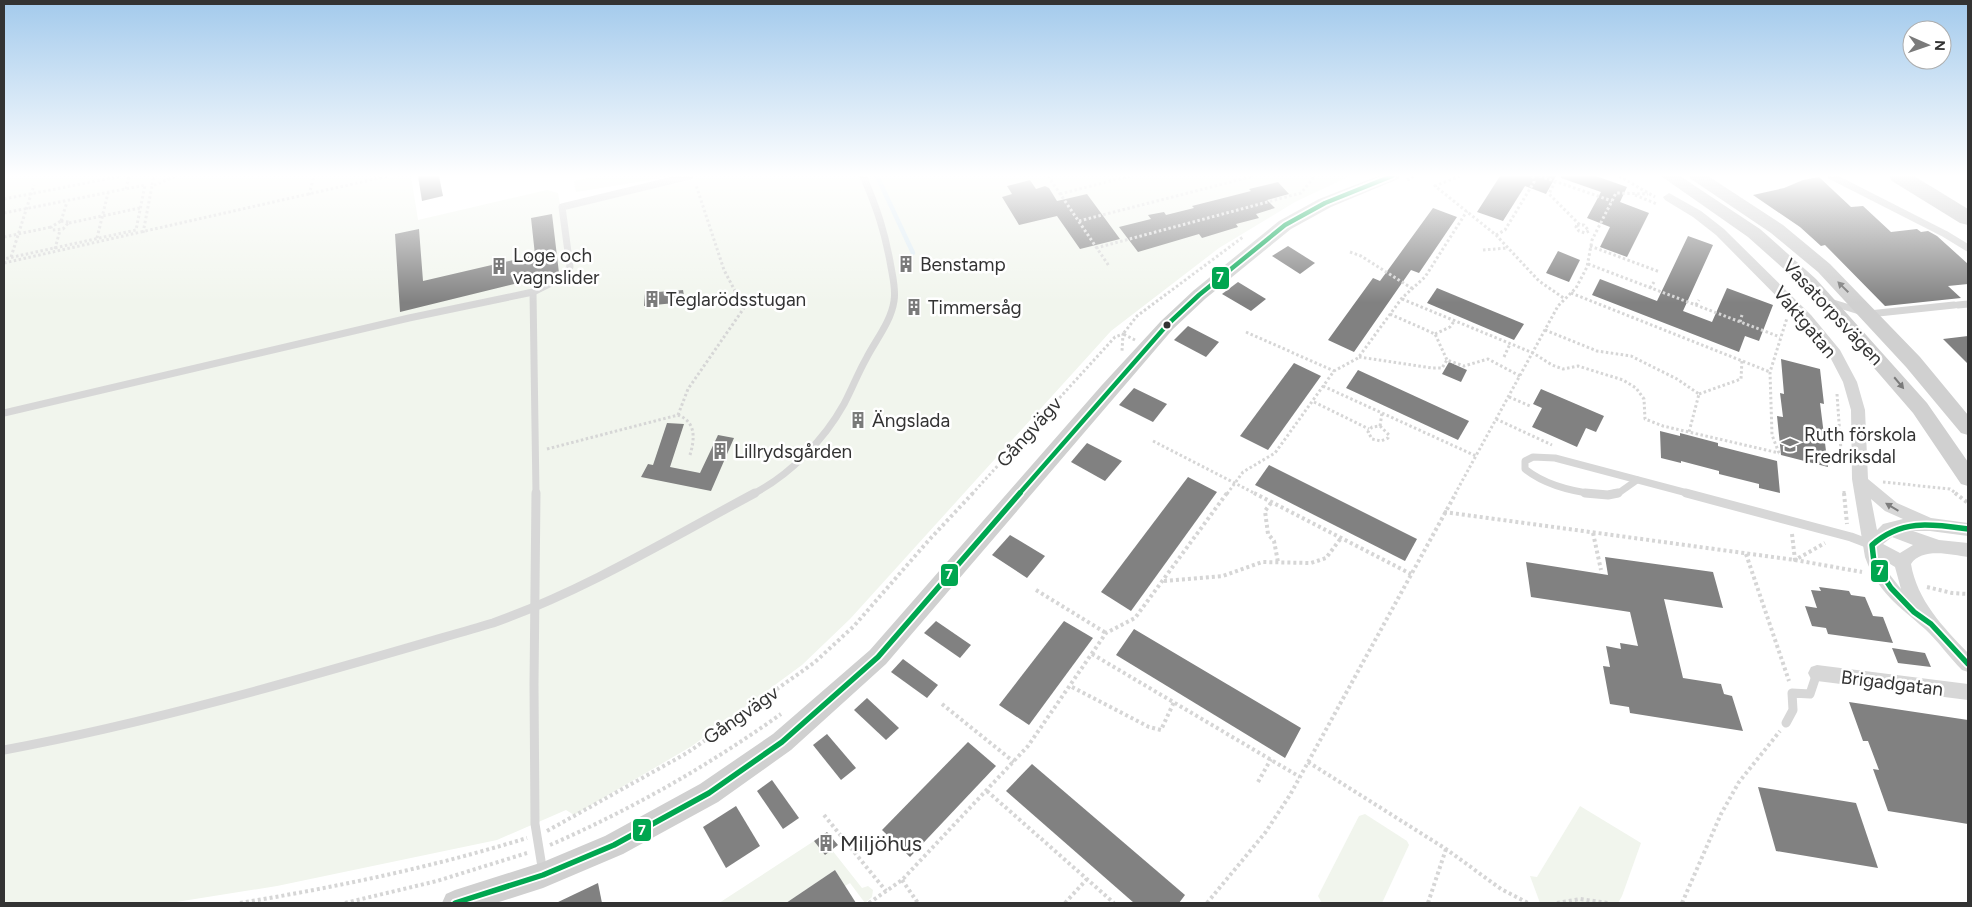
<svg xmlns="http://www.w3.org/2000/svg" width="1972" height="907" viewBox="0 0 1972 907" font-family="Figtree,sans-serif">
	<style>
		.green { fill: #f1f5ed }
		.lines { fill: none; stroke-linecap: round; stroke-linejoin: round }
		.stream { stroke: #ddebf3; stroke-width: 4.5 }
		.building { fill: #818181 }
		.path-far1 { stroke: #d6d6d6; stroke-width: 3; stroke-dasharray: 2.5 2.5; stroke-linecap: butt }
		.path { stroke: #d6d6d6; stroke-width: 4; stroke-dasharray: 3 3; stroke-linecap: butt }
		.lane-far1 { stroke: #d7d7d7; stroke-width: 7 }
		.lane { stroke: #d7d7d7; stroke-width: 9 }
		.street { fill: #d7d7d7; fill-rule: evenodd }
		.secondary { fill: #d0d0d0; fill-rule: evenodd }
		.highway { fill: #c4c4c4; fill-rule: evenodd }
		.bus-1-far1-casing { stroke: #fff; stroke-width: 8 }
		.bus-1-casing { stroke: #fff; stroke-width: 9 }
		.bus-1-far1 { stroke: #00a650; stroke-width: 4.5 }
		.bus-1 { stroke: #00a650; stroke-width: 5.5 }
		.oneway { fill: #7a7a7a }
		.oneway2 { fill: #7d7d7d }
		.bus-dot { fill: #333; stroke: #fff; stroke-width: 2 }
		.labels { text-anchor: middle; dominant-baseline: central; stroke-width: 5; stroke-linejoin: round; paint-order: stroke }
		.poi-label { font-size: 19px; fill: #333; stroke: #fff; text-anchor: start }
		.street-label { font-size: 19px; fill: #333; stroke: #fff }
		.near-poi-label { font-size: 22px; fill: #333; stroke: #fff; text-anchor: start }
		.line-badge { stroke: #fff; stroke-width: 2 }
		.badge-label { font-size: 14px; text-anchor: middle; font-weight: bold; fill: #fff }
	</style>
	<rect width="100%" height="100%" fill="#fff"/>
	<g class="green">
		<path d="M4 176H382L383 179 395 176H411L418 220 547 190 558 193 561 210 695 179 693 176H1350L1295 202 1219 248 1111 331 850 619 802 665 692 746 574 815 566 810 497 840 277 886 170 903H4Z"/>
		<path d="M596 176H675L576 192 574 181Z"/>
		<path d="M1580 806 1641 843 1622 896 1618 903H1540L1530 876 1537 877Z"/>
		<path d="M1365 814 1407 841 1409 845 1382 903H1322L1318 896 1359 816Z"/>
		<path d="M814 841 832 850 862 888 868 886 873 890 872 897 865 903 850 883 845 886 835 870 786 903H719Z"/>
	</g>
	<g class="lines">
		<path class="stream" d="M877 176 913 253"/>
	</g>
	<g class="building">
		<path d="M418 176H439L443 196 422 201Z"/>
		<path d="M1500 176H1556L1546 194 1525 186 1503 221 1477 212Z"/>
		<path d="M1561 176H1596L1627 187 1620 202 1649 213 1627 257 1600 247 1610 227 1587 218 1601 192 1561 178Z"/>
		<path d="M1819 177 1851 207 1863 206 1891 232 1917 229 1921 232 1928 231 1937 236 1968 264V284L1948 286 1961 298 1885 306 1825 245 1821 246 1800 227 1753 195 1784 188 1803 180Z"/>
		<path d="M1030 180 1036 189 1045 186 1049 188 1057 201 1087 194 1120 239 1080 249 1057 216 1019 225 1002 197 1012 194 1007 186Z"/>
		<path d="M1278 182 1289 194 1267 200 1275 208 1256 214 1259 218 1236 224 1238 227 1202 238 1199 234 1138 252 1119 227 1151 219 1148 215 1164 212 1166 215 1194 208 1192 206 1251 191 1249 189Z"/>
		<path d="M1433 208 1457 217 1419 273 1411 270 1354 352 1328 340 1373 278 1380 281Z"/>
		<path d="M552 214 559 273 400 312 395 234 419 229 423 281 535 255 531 218Z"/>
		<path d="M1688 236 1713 245 1683 311 1712 322 1727 288 1773 305 1759 341 1745 336 1739 352 1592 295 1600 279 1657 301Z"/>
		<path d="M1288 246 1315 263 1300 274 1272 256Z"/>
		<path d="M1558 251 1580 260 1569 282 1546 273Z"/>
		<path d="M1238 282 1266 299 1251 311 1222 294Z"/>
		<path d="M1437 288 1524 324 1514 340 1427 303Z"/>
		<path d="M683 290 685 302 644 306 645 293Z"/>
		<path d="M1188 326 1219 342 1206 357 1174 340Z"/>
		<path d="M1968 336V364L1943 339Z"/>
		<path d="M1781 359 1820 369 1824 404 1820 403 1828 467 1781 455 1777 416 1783 417 1780 393 1784 394Z"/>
		<path d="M1449 362 1467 370 1461 382 1442 374Z"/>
		<path d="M1294 363 1321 376 1268 450 1240 436Z"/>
		<path d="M1358 370 1469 421 1458 440 1346 388Z"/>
		<path d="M1134 388 1167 404 1153 422 1119 405Z"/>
		<path d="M1541 389 1604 416 1596 432 1586 428 1577 447 1532 427 1542 408 1533 404Z"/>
		<path d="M667 423 684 424 670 467 700 473 718 435 734 438 711 491 641 477 648 464 653 465Z"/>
		<path d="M1660 431 1680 436V433L1718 443V446L1777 461 1780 493 1759 488V484L1719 474V471L1681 461V463L1661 458Z"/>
		<path d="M1087 443 1122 461 1105 481 1071 462Z"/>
		<path d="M1269 465 1417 539 1405 561 1255 485Z"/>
		<path d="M1188 477 1217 492 1131 611 1101 592Z"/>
		<path d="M1010 535 1045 556 1027 578 992 555Z"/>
		<path d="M1605 557 1713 572 1723 608 1664 599 1683 678 1721 684 1724 694 1732 696 1743 731 1630 713 1629 707 1610 704 1603 666 1610 667 1606 646 1621 649 1620 643 1638 646 1630 612 1531 597 1526 562 1608 575Z"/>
		<path d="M1819 587 1849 591 1851 595 1865 597 1873 616 1883 617 1893 643 1828 634 1826 628 1812 626 1805 606 1817 608 1811 590 1821 591Z"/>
		<path d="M936 621 971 645 960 658 924 633Z"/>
		<path d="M1064 621 1093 638 1029 725 999 705Z"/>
		<path d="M1134 629 1301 728 1285 758 1116 655Z"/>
		<path d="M1892 648 1925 653 1931 667 1898 663Z"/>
		<path d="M903 659 938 685 927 698 891 672Z"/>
		<path d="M867 698 899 728 886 740 854 710Z"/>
		<path d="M1849 702 1968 720V824L1888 811 1873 769 1879 770 1868 741H1863Z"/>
		<path d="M827 734 856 768 841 780 813 745Z"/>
		<path d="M968 742 996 766 910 857 882 830Z"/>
		<path d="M1032 764 1185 895 1179 903H1134L1006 791Z"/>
		<path d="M772 780 799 818 783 829 757 791Z"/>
		<path d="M1758 787 1856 803 1878 868 1776 851Z"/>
		<path d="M736 806 760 846 726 868 703 827Z"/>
		<path d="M827 832 838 845 825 855 814 841Z"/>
		<path d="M835 870 856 903H786Z"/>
		<path d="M598 883 602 903H556Z"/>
	</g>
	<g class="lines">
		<g class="path-far1">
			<path d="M1048 176 1109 266"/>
			<path d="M1460 176 1435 186 1496 235 1539 281 1565 299"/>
			<path d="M1540 176 1612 201"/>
			<path d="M1619 176 1655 197"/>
			<path d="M1407 180 1415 176"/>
			<path d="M1555 181 1549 194 1580 225"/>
			<path d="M152 185 154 176"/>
			<path d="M126 189 129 176"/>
			<path d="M1060 194 1130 176"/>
			<path d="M309 195 314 176"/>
			<path d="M1635 195 1657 204"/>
			<path d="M4 199 122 176"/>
			<path d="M4 213 145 185 136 230 4 259"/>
			<path d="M61 221 67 202"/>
			<path d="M61 221 69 222 63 229 52 230 51 227Z"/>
			<path d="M1079 221 1254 176"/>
			<path d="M69 223 140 208"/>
			<path d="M1577 225H1584L1589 231 1585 233 1579 231 1576 227Z"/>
			<path d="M143 233 152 186 177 176"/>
			<path d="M1496 235 1505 230 1534 182 1533 176"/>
			<path d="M4 237 51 227"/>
			<path d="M97 238 108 193"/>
			<path d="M1590 246 1660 272"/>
			<path d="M1096 248 1301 193 1315 176"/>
			<path d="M55 249 60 230"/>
			<path d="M1483 250 1507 248"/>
			<path d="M1350 252 1361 256 1413 289"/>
			<path d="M11 257 34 185"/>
			<path d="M4 263 388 176"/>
			<path d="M1588 264 1780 337"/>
			<path d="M1650 288 1654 282"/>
			<path d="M1571 293 1770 372"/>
			<path d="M1402 299 1533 353 1552 365 1563 369 1578 366 1623 380 1636 388 1644 399 1645 419 1663 426 1779 453"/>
			<path d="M1696 305 1699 300"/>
			<path d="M1390 314 1435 334 1447 360"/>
			<path d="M1740 322 1742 315"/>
			<path d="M1545 330 1597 351 1631 356 1677 379 1699 394 1689 432"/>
			<path d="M1246 332 1334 371"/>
			<path d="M1435 334 1450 327 1455 320"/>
			<path d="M1135 340 1123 334 1137 316 1243 237"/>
			<path d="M1359 357 1432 368H1442L1447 360 1464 366 1488 359 1520 376"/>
			<path d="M1504 357 1510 344"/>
			<path d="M1323 386 1476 456"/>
			<path d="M1699 394 1741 379 1742 360"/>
			<path d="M1837 394 1842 465"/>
			<path d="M1509 397 1530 406"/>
			<path d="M1314 402 1369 429"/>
			<path d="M678 415 688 389 744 308 724 270 696 185"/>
			<path d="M1496 419 1552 445"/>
			<path d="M1380 426 1389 435 1388 438 1381 441 1372 439 1368 432 1372 427Z"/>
			<path d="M1380 426 1382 413"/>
			<path d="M1153 441 1256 494"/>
			<path d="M547 449 678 415C696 422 695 438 690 455"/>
			<path d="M1779 453 1772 435 1770 372 1787 318"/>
			<path d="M1883 482 1950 489 1957 494"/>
			<path d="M1844 491V494"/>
			<path d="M972 494 1115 337 1123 334 1122 351"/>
			<path d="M1227 494 1243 472 1275 453 1334 371 1358 358 1402 298 1425 277 1467 211"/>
			<path d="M1455 494 1558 306 1576 288 1587 267 1592 240 1616 193 1648 194"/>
		</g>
		<g class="path">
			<path d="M1254 493 1411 574"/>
			<path d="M1844 493 1847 524"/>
			<path d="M1955 493 1968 503"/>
			<path d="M1271 503 1265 511 1268 534 1274 541 1278 562"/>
			<path d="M1444 512 1795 560 1862 572"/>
			<path d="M1593 533 1601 570"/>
			<path d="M1792 534 1795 560 1825 543"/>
			<path d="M1746 554 1789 681"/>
			<path d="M1164 581 1223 576 1262 562 1311 563 1326 558 1341 538"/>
			<path d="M1927 587 1952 593 1968 594"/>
			<path d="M1036 590 1106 633"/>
			<path d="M1092 654 1300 777"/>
			<path d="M1072 687 1149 727 1161 730 1174 702"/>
			<path d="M942 704 1014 762"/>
			<path d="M1308 762 1446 849 1501 889 1528 903"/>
			<path d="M1258 782 1271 759"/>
			<path d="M987 791 1114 903"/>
			<path d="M824 815 886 891"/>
			<path d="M547 831 687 753 815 662 854 626 929 540 973 493"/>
			<path d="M550 845C632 809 708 766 781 714"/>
			<path d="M902 880 918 903"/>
			<path d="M240 903C337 887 433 867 527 838"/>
			<path d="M345 903 437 881 527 853"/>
			<path d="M869 903 902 880 1028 746 1106 633 1135 618 1227 493"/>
			<path d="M1065 903 1087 879"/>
			<path d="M1207 903 1265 833 1290 795 1456 493"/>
			<path d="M1428 903 1446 849"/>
			<path d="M1557 903 1580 899 1608 903"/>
			<path d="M1682 903 1721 814 1739 782 1780 731"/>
		</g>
		<g class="lane-far1">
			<path d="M1831 176 1945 234 1968 248"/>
			<path d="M533 292 536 494"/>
			<path d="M1830 302 1869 314 1954 305"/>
			<path d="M1958 305 1968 304"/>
			<path d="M4 413 409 318 533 292 563 277 570 267 562 207 690 176"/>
			<path d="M753 494C790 475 824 440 844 404 852 389 858 373 866 359 875 341 891 322 894 301 896 290 893 278 891 267 885 232 877 208 863 176"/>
			<path d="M1595 494C1570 491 1545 485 1525 469V461L1533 457 1555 458 1691 494"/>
			<path d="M1610 494 1620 492 1637 480"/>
		</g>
		<g class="lane">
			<path d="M536 493 534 684 535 824 543 873"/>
			<path d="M1585 493 1608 495 1618 493"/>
			<path d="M1686 493 1851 537 1872 545"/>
			<path d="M1786 723 1793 710 1792 693 1810 694 1817 673"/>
			<path d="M4 750C170 719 331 670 493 623 585 590 669 539 755 493"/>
		</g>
		<g class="street">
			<path d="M1669 193 1701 211 1724 229 1811 315 1840 350 1857 382 1865 410 1868 479 1897 503 1931 518 1968 523V536L1930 531H1913L1939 540 1968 543V557C1952 555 1922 547 1911 564 1917 600 1943 627 1968 653V672L1962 670C1949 657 1938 641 1925 629 1898 605 1878 593 1865 557L1852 479 1851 410 1843 382 1830 357 1801 321 1716 235 1693 217 1665 200 1663 197ZM1871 499 1885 511 1903 519 1883 524 1877 530ZM1892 537 1913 545 1900 553 1883 544ZM1882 559 1895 567 1901 589 1890 575Z"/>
			<path d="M1817 665 1968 684V700L1817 681 1811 679 1808 673 1811 667Z"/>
		</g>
		<g class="secondary">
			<path d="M1378 176H1400L1398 179 1331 207 1291 229 1205 299 1173 329 886 664 791 750 718 802 623 854 543 888 496 903H442L446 894 455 890 543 862 605 836 700 784 773 734 870 650 1102 385 1161 321 1193 291 1279 221 1319 199Z"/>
			<path d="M1661 176H1680L1760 229 1816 279 1927 403 1968 462V486L1961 484 1913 413 1804 287 1748 237Z"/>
			<path d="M1689 176H1708L1783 225 1830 264 1920 357 1968 415V435L1961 433 1906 367 1818 272 1771 233 1691 179Z"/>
		</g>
		<path class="highway" d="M1889 176H1914L1968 209V225L1960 223 1892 181Z"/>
		<g class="bus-1-far1-casing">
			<path id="bus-1-far1" d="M1019 494 1167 325 1199 295 1285 225 1325 203 1392 176"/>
		</g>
		<g class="bus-1-casing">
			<g id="bus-1">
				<path d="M1968 529C1931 524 1902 519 1872 545L1874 562 1891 588 1914 612 1931 624 1968 664"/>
				<path d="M455 903 543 875 614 845 709 793 782 742 878 657 1020 493"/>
			</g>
		</g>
		<use href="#bus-1-far1" class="bus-1-far1"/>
		<use href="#bus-1" class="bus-1"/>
	</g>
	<defs><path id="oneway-solid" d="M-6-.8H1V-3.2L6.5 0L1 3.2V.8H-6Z" transform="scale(1.25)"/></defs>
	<g class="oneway">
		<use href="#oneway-solid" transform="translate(1843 287) rotate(-135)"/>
		<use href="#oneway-solid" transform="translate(1899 383) rotate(50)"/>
	</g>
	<use class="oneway2" href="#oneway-solid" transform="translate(1892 507) rotate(-149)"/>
	<linearGradient id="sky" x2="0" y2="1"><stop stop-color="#a3caec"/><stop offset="0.58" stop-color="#fff"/><stop offset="1" stop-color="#fff" stop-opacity="0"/></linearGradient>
	<rect width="1972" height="303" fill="url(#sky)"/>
	<defs>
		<g id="building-bare" transform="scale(1.35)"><path d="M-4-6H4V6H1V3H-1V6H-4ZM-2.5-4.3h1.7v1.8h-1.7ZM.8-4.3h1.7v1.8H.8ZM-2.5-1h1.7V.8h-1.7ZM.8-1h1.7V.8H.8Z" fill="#7a7a7a" stroke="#fff" stroke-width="2.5" paint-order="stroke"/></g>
		<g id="school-bare" transform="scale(1.35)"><path d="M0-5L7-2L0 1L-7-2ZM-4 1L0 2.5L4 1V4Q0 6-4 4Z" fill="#7a7a7a" stroke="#fff" stroke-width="2.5" paint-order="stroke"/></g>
	</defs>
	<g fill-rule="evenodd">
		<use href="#building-bare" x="906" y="264"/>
		<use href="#building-bare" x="499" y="266"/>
		<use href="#building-bare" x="652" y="299"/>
		<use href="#building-bare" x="914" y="307"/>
		<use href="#building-bare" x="858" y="420"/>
		<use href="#school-bare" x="1790" y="445"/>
		<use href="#building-bare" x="720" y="451"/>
		<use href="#building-bare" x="826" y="843"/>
	</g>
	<circle class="bus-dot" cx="1167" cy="325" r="4.5"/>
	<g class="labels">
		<g class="poi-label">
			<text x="513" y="255">Loge och<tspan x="513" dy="22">vagnslider</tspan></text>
			<text x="920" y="264">Benstamp</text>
			<text x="666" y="299">Teglarödsstugan</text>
			<text x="928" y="307">Timmersåg</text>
			<text x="872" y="420">Ängslada</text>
			<text x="1804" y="434">Ruth förskola<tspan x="1804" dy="22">Fredriksdal</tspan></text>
			<text x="734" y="451">Lillrydsgården</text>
		</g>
		<g class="street-label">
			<text transform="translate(1833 312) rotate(47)">Vasatorpsvägen</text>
			<text transform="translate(1805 322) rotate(50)">Vaktgatan</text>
			<text transform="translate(1029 432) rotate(-48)">Gångvägv</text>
			<text transform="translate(1892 683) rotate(7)">Brigadgatan</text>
			<text transform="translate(741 715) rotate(-35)">Gångvägv</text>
		</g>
		<g class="near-poi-label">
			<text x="840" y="843">Miljöhus</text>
		</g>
	</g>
	<g class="line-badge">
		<rect x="1211" y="266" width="19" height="24" rx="5" fill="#00a650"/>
		<rect x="1870" y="559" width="19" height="24" rx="5" fill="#00a650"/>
		<rect x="940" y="563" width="19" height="24" rx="5" fill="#00a650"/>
		<rect x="632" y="818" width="20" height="24" rx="5" fill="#00a650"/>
	</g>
	<g class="badge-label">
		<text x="1220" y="282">7</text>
		<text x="1880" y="575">7</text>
		<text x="949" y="579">7</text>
		<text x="642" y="835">7</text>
	</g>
	<rect width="1972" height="907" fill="none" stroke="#333333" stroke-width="10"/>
	<g transform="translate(1927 45) rotate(92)"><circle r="24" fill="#ffffff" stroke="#adadad"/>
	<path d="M0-4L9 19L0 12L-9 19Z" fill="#7a7a7a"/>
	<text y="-8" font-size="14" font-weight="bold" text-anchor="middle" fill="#333333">N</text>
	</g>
</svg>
